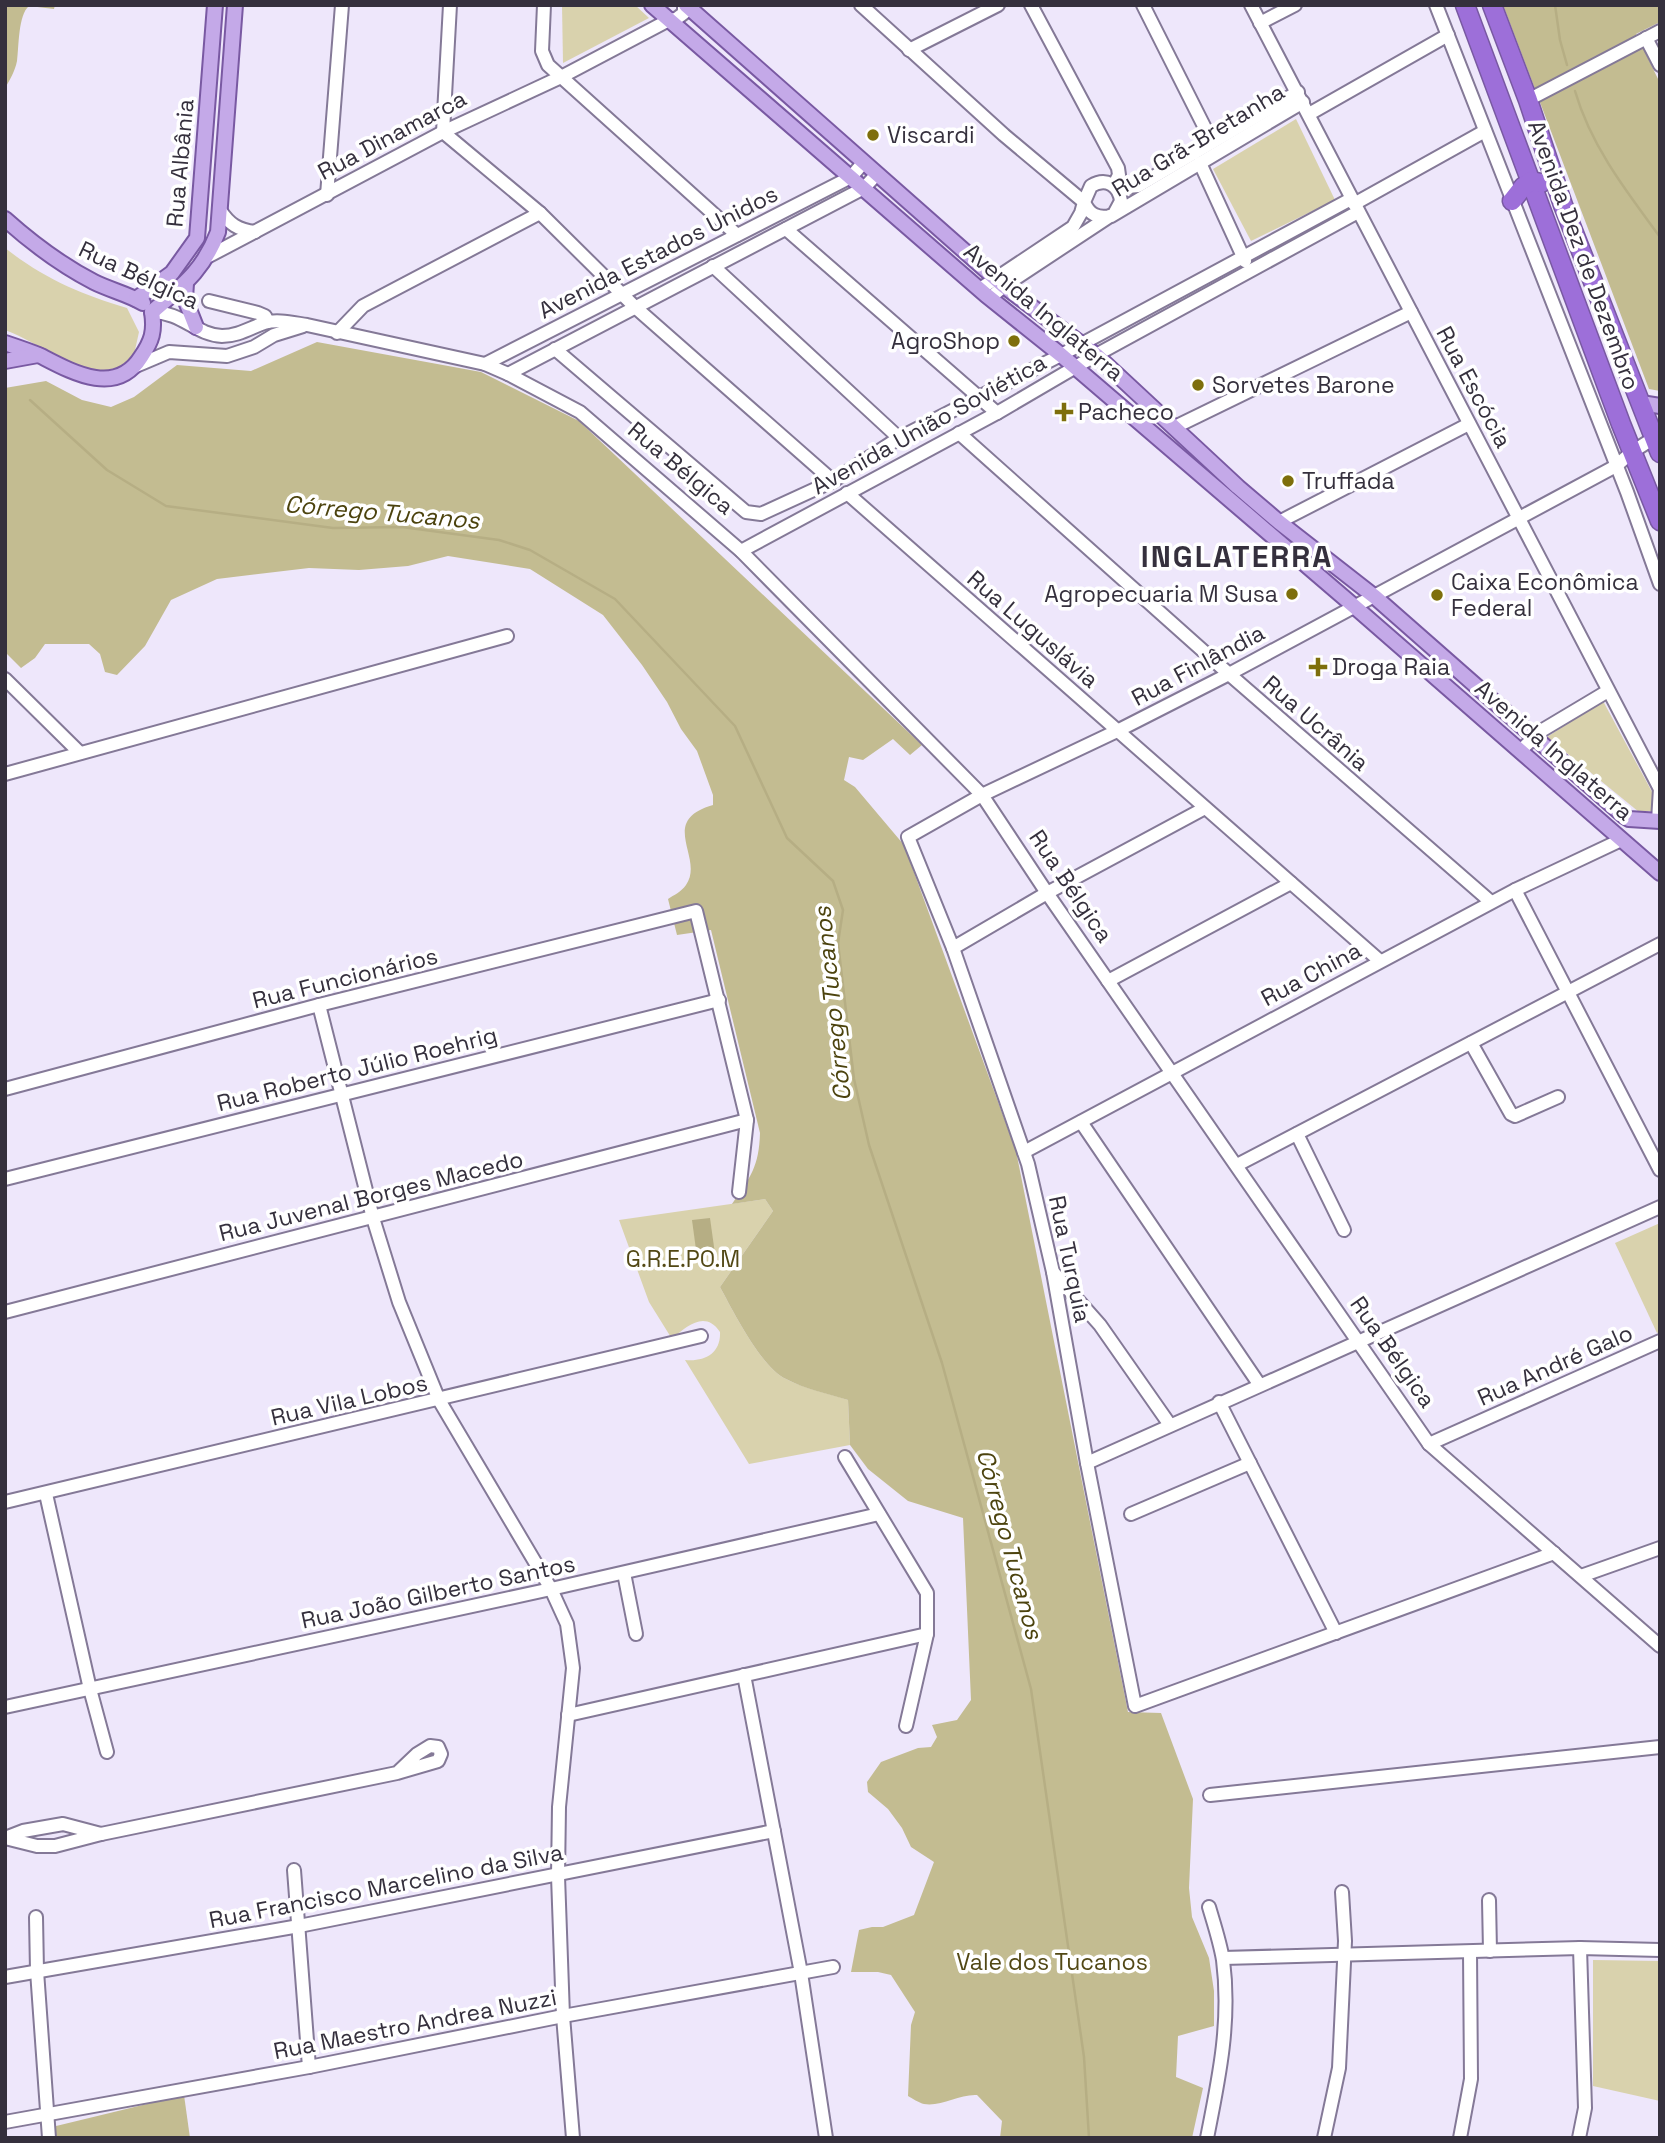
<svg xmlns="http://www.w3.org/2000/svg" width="1665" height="2143" viewBox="0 0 1665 2143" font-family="'Space Grotesk',sans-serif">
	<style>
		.green { fill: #d9d2ad }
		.forest { fill: #c3bc91 }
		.water { fill: #b6ae84 }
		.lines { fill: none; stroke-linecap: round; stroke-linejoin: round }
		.stream { stroke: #b6ae84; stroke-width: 2.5 }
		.minor-casing { stroke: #847997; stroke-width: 16 }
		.major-casing { stroke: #7959a2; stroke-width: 18 }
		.highway-casing { stroke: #7959a2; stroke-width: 21 }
		.minor { stroke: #fff; stroke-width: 12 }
		.major { stroke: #c4a9e8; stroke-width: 14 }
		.highway { stroke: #9d6fd9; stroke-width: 18 }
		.poi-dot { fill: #7e6f0c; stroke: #fff; stroke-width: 2.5 }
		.labels { text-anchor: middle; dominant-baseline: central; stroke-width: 7; stroke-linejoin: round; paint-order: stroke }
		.street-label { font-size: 23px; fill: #35303d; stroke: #fff }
		.poi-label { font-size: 23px; fill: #35303d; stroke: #fff; text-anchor: start }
		.park-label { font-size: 23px; fill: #524815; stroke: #fff }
		.water-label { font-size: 24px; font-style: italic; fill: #4c430e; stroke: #fff }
		.district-label { font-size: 30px; font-weight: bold; letter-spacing: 2px; fill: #35303d; stroke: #fff }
	</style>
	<rect width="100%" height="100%" fill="#eee7fb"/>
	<g class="green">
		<path d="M562 5H635L649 18 563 63Z"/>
		<path d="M1296 119 1335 200 1251 241 1213 169Z"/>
		<path d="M5 248C45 279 80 294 127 308L139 332 133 359 109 375C91 371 73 366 56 356 39 347 24 337 5 330Z"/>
		<path d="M1603 701 1658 803 1653 811 1639 812 1547 737Z"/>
		<path d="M765 1199 773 1211 720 1287C733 1311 761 1367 786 1379 805 1389 828 1393 848 1400L850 1445 749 1464 685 1360C704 1362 721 1354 720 1332 705 1310 687 1326 672 1339L649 1302 619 1220Z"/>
		<path d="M1660 1223V1332L1657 1333 1615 1243Z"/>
		<path d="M1593 1960 1660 1961V2101L1593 2086Z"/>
	</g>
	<g class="forest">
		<path d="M5 5H55L54 9 29 6C18 15 19 47 17 61 15 71 10 80 5 88Z"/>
		<path d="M1503 5H1660V22L1636 34 1660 83V391L1649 389Z"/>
		<path d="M317 342 481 372 579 421 922 745 910 755 893 739 863 760 849 757 844 780 855 787 904 845 1016 1151 1128 1712 1161 1713 1193 1799 1189 1888 1192 1917 1209 1958 1214 1991V2026L1178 2036 1176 2077 1203 2088 1192 2138H1000L1002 2121 977 2095C959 2094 941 2107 924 2104 919 2103 912 2098 908 2096L911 2025 915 2012 891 1975 878 1972H851L859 1930 872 1927H883L914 1915 934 1862 911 1847 902 1828 888 1809 868 1792 867 1782 881 1762 918 1748 931 1747 937 1737 932 1725 957 1720 971 1700 963 1518 908 1501 868 1469 850 1445 848 1400C828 1394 805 1389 786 1379 761 1367 733 1311 720 1287L773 1211 765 1199 732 1204C751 1177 759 1166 760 1133L711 930 677 935 668 899C674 895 681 892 686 885 705 858 657 821 713 805V795L697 751 681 729 667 702 642 665 603 615 530 569 448 556 408 566 359 570 309 568 217 579 171 600 145 646 117 675 105 672 100 654 89 644H45L35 658 21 668 5 652V388L46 381 82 400 111 407 134 397 177 365 251 371Z"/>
		<path d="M184 2095 190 2138H56L52 2127Z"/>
	</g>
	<path class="water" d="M710 1218 715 1254 697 1257 692 1220Z"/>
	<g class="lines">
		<g class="stream">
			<path d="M1555 5 1560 40 1567 65"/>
			<path d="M1575 91C1591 146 1626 191 1660 237"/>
			<path d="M30 400 107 470 166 506 333 528 402 527 499 540 530 550 615 599 735 726 787 838 833 881 843 910 838 943 854 1079 869 1145 942 1363 1031 1689 1084 2057 1089 2138"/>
		</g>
		<g class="minor-casing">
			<g id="minor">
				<path d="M450 5 443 132 540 213 635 307 833 481"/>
				<path d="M544 5 542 51 548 65 737 235"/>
				<path d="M861 5 1004 135 1084 202 1081 213 1073 227 980 289"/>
				<path d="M1031 5 1118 168 1119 175 1114 185"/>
				<path d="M1143 5 1212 142"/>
				<path d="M1251 5 1660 789"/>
				<path d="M1436 5 1627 492 1660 584"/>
				<path d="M1260 23 1295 5"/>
				<path d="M1646 38 1660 65"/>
				<path d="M909 50 998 5"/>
				<path d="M1528 100 1660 31"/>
				<path d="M1309 114 1448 35"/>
				<path d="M1200 163 1245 261"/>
				<path d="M1117 188 1138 186 1298 92"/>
				<path d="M327 195 342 5"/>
				<path d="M1354 204 1485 131"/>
				<path d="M220 210C229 224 238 230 255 232"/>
				<path d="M1114 214 1121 201C1119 185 1106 177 1091 186L1084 202C1089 214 1097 219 1111 216L1303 102"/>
				<path d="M786 229 997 413"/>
				<path d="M209 256 443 132 561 77 669 20 676 19 684 13V5"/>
				<path d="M713 266 899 438"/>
				<path d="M990 298 1004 286 1110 216"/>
				<path d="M209 301 258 313 265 316 268 322"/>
				<path d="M152 312C182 312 196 335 222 336 238 336 250 328 264 323 277 319 293 323 307 325L485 364 508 374 580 412 741 551 982 795 1047 893 1429 1444 1660 1646"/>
				<path d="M337 333 363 306 540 213"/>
				<path d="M555 349 746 512 761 514 833 481 899 438 1061 355 1351 199"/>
				<path d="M485 364 851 177 863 163"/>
				<path d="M136 366 169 352 227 356 254 347 274 335 303 326"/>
				<path d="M508 374 864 188 876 175"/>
				<path d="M1175 427 1411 312"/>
				<path d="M959 433 1229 674 1491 902"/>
				<path d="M847 493 1380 961"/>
				<path d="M1279 522 1469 424"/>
				<path d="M741 551 997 413 1096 355 1358 212"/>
				<path d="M5 679 80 753"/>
				<path d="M1521 750 1541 731 1608 691"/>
				<path d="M5 774 507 636"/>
				<path d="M1658 821 1660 788"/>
				<path d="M1515 890 1660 1170"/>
				<path d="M953 948 1047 893 1205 808"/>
				<path d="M1108 981 1291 883"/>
				<path d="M319 1005 373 1218 399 1302 439 1400 551 1589 567 1624 573 1668 559 1807 558 1876 563 2016 573 2138"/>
				<path d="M1471 1043 1511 1114 1515 1116 1558 1097"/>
				<path d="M5 1089 319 1005 696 911 747 1120 739 1192"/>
				<path d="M1081 1122 1259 1384"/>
				<path d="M1297 1134 1344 1230"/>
				<path d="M1024 1152 1515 890 1621 840"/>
				<path d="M1237 1165 1660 944"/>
				<path d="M5 1179 719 1000"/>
				<path d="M1053 1272 1100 1325 1170 1425"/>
				<path d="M5 1312 747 1120"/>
				<path d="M1219 1402 1336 1633"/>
				<path d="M1429 1444 1660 1341"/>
				<path d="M845 1457 927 1593V1634L906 1726"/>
				<path d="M1087 1463 1660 1207"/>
				<path d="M46 1494 90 1689 107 1752"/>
				<path d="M5 1502 701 1336"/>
				<path d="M1131 1514 1250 1463"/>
				<path d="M1554 1553 1135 1706 1087 1463 1053 1272 1028 1164 953 948 908 837 982 795 1117 731 1229 674 1616 466 1632 452 1654 438"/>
				<path d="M624 1573 636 1634"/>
				<path d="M1581 1576 1660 1548"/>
				<path d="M744 1675 801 1973 826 2138"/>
				<path d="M5 1707 551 1589 879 1514"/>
				<path d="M568 1715 927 1634"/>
				<path d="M1210 1795 1660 1747"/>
				<path d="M5 1838 37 1846H55L101 1834 397 1773 438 1761 441 1754 438 1747 430 1746 417 1754 397 1773"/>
				<path d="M5 1838 23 1831 63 1824 101 1834"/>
				<path d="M294 1870 309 2067"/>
				<path d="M1489 1900 1490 1951"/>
				<path d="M36 1917 37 1971 49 2138"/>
				<path d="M1223 1958 1580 1948 1660 1950"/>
				<path d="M5 1977 299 1926 774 1831"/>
				<path d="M5 2122 309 2067 563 2016 833 1967"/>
				<path d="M1207 2138C1219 2078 1231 2021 1223 1960 1220 1942 1214 1924 1209 1907"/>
				<path d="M1324 2138 1339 2068 1345 1941 1342 1892"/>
				<path d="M1460 2138 1471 2079 1470 1952"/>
				<path d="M1579 2138 1585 2108 1580 1948"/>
			</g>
		</g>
		<g class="major-casing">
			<g id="major">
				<path d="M652 5 986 295 1061 355 1355 607 1660 873"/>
				<path d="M686 5 1004 286 1096 355 1238 487 1279 522 1375 597 1624 816 1629 819 1660 821"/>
				<path d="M5 219C33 244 61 265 94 282 110 290 128 294 143 303"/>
				<path d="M186 283 185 299 196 327"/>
				<path d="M136 299 172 273 197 238 215 5"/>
				<path d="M152 312C183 285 203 271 218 232L235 5"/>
				<path d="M5 343C17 347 29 351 41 356 72 372 116 397 141 357 152 341 155 331 152 312"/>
				<path d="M5 361 38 355"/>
				<path d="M1641 403 1660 406"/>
			</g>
		</g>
		<g class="highway-casing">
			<g id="highway">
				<path d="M1465 5 1621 424 1660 521"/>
				<path d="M1492 5 1528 100 1563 205 1660 453"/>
				<path d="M1512 201 1523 187 1531 181 1541 183"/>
			</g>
		</g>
		<use href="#minor" class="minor"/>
		<use href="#major" class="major"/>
		<use href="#highway" class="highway"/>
	</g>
	<g class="poi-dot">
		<circle cx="873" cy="135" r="7"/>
		<circle cx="1014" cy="341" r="7"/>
		<circle cx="1198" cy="385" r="7"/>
		<path d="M1060.5 401.5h7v7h7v7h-7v7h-7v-7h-7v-7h7z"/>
		<circle cx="1288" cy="481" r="7"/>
		<circle cx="1292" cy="594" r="7"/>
		<circle cx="1437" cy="595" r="7"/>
		<path d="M1314.5 656.5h7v7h7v7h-7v7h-7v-7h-7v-7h7z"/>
	</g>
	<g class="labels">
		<g class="street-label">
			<text transform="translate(392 135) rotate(-28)">Rua Dinamarca</text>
			<text transform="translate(1198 140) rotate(-31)">Rua Grã-Bretanha</text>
			<text transform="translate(180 163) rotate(-85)">Rua Albânia</text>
			<text transform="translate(658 252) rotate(-27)">Avenida Estados Unidos</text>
			<text transform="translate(1584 255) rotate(70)">Avenida Dez de Dezembro</text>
			<text transform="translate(139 275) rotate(25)">Rua Bélgica</text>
			<text transform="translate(1044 312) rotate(40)">Avenida Inglaterra</text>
			<text transform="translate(1474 387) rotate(62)">Rua Escócia</text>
			<text transform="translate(929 424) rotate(-29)">Avenida União Soviética</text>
			<text transform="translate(681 468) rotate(40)">Rua Bélgica</text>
			<text transform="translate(1033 629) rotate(41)">Rua Luguslávia</text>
			<text transform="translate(1198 665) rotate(-28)">Rua Finlândia</text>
			<text transform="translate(1316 723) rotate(41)">Rua Ucrânia</text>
			<text transform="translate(1554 750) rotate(41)">Avenida Inglaterra</text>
			<text transform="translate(1071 886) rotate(56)">Rua Bélgica</text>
			<text transform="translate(1311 974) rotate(-28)">Rua China</text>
			<text transform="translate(345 978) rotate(-14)">Rua Funcionários</text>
			<text transform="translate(357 1069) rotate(-14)">Rua Roberto Júlio Roehrig</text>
			<text transform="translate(371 1196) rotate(-14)">Rua Juvenal Borges Macedo</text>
			<text transform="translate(1070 1259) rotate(78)">Rua Turquia</text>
			<text transform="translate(1393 1352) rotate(55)">Rua Bélgica</text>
			<text transform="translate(1555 1365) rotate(-24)">Rua André Galo</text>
			<text transform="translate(349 1400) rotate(-13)">Rua Vila Lobos</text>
			<text transform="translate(438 1592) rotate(-12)">Rua João Gilberto Santos</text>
			<text transform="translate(386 1886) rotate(-11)">Rua Francisco Marcelino da Silva</text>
			<text transform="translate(415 2024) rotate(-11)">Rua Maestro Andrea Nuzzi</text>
		</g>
		<g class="poi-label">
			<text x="887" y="135">Viscardi</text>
			<text x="1000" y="341" text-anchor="end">AgroShop</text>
			<text x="1212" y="385">Sorvetes Barone</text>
			<text x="1078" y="412">Pacheco</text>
			<text x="1302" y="481">Truffada</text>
			<text x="1451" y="582">Caixa Econômica<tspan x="1451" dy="26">Federal</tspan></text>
			<text x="1278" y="594" text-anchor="end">Agropecuaria M Susa</text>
			<text x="1332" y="667">Droga Raia</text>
		</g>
		<g class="park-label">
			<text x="683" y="1259">G.R.E.PO.M</text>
			<text x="1052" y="1962">Vale dos Tucanos</text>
		</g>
		<g class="water-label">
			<text transform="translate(382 512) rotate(5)">Córrego Tucanos</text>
			<text transform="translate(832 1004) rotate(-96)">Córrego Tucanos</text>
			<text transform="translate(1010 1544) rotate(75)">Córrego Tucanos</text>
		</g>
		<g class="district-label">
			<text x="1237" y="556">INGLATERRA</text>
		</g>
	</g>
	<rect width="1665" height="2143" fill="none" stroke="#35303d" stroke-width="14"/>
</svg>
